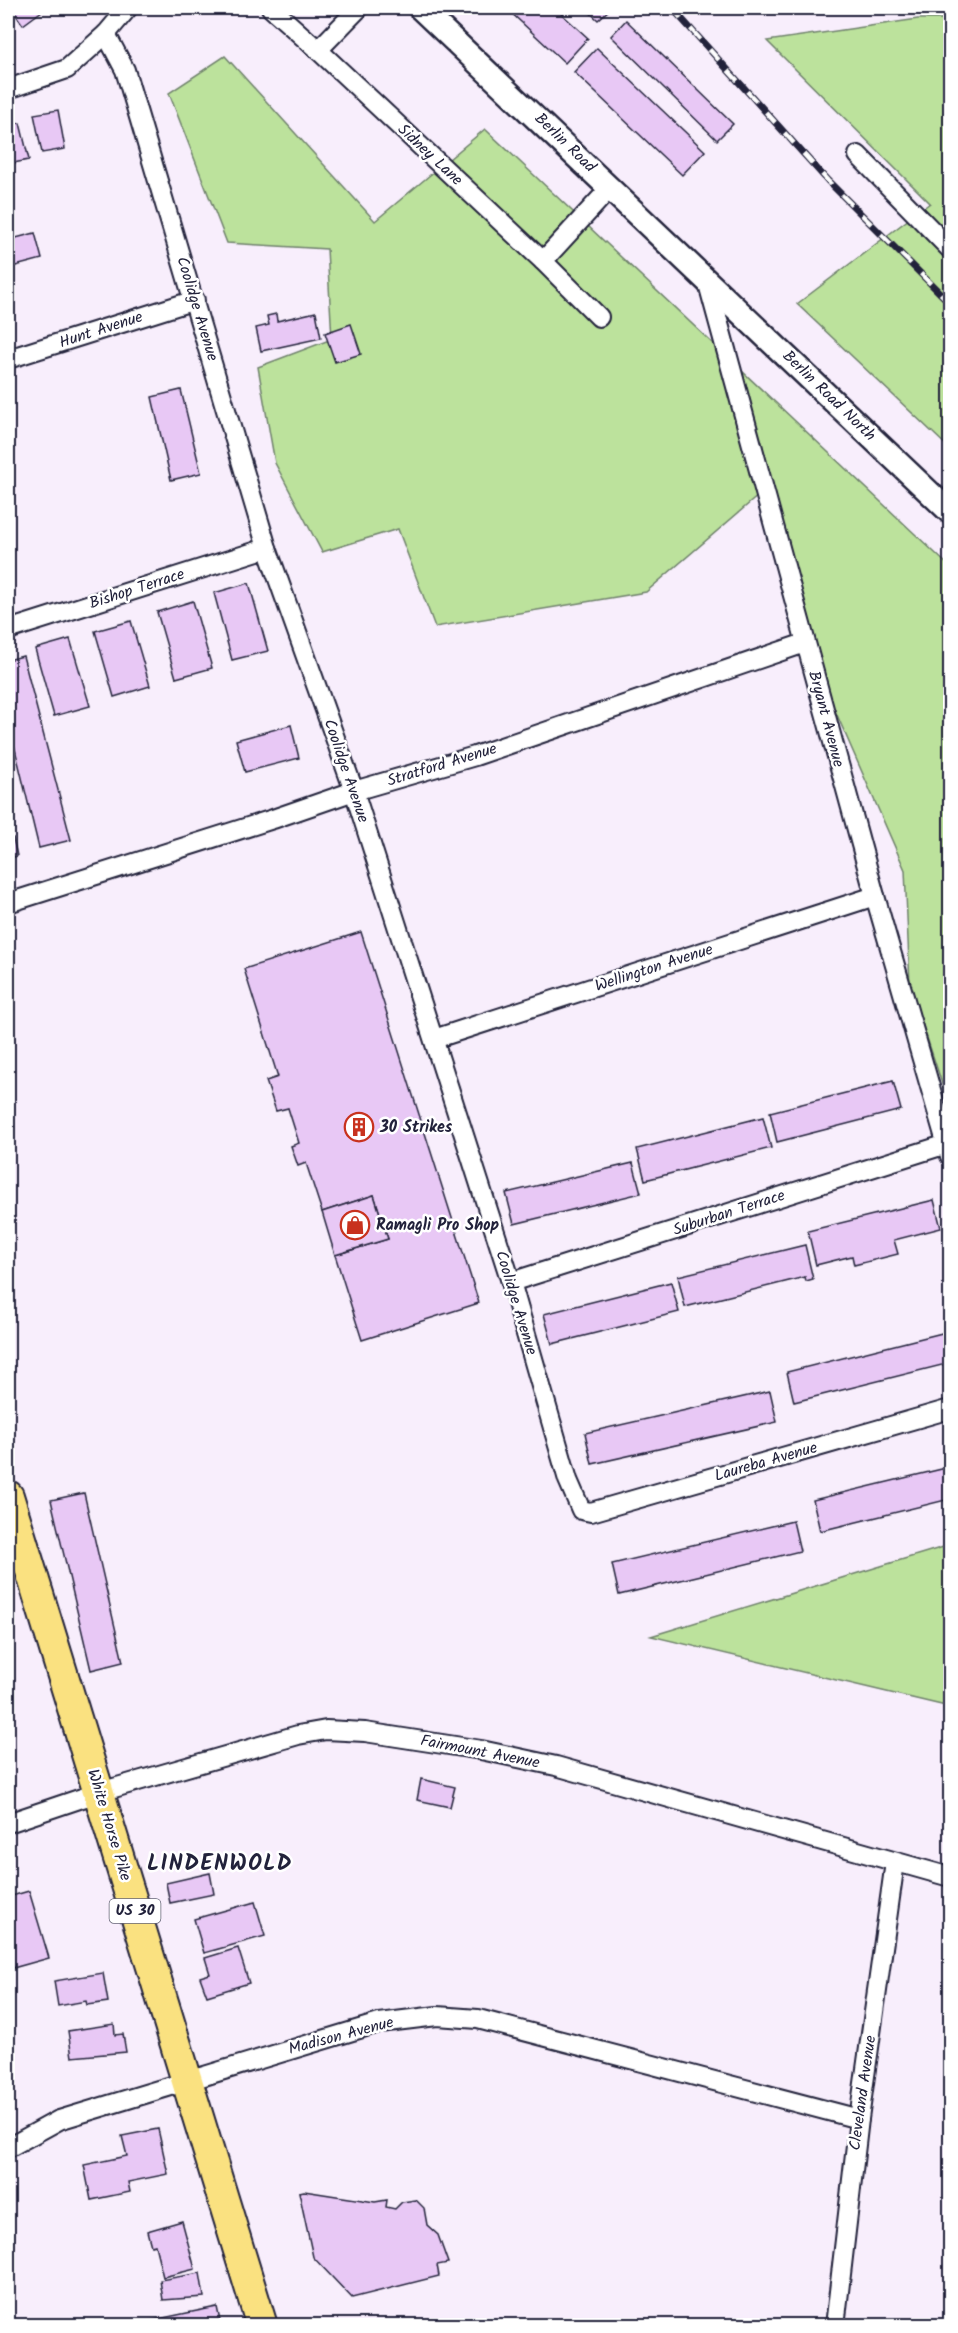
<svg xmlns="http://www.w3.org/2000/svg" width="958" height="2333" viewBox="0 0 958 2333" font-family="Kalam,sans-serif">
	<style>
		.green { fill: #bce29c; stroke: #6f826c; stroke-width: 1.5 }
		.building { fill: #e8c8f5; stroke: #22223b; stroke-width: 1.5 }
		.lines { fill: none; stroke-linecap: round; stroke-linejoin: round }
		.minor-casing { stroke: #22223b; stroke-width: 22 }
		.tertiary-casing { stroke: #22223b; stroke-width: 27 }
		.trunk-casing { stroke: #22223b; stroke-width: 34 }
		.minor { stroke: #fff; stroke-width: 18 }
		.tertiary { stroke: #fff; stroke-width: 22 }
		.trunk { stroke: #fae180; stroke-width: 30 }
		.rail-casing { stroke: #22223b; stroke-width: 7 }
		.rail { stroke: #fff; stroke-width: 4.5; stroke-dasharray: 14; stroke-linecap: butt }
		.labels { text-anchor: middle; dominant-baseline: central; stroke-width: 5; stroke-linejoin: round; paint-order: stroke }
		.shield { fill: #fff; stroke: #646476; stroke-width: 1.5 }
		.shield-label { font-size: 15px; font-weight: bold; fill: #22223b }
		.street-label { font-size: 16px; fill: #22223b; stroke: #fff }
		.poi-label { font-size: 16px; font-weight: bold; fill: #22223b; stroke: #fff; text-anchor: start }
		.district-label { font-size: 22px; font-weight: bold; letter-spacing: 1.5px; fill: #22223b; stroke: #fff }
	</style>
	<rect width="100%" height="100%" fill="#f8eefc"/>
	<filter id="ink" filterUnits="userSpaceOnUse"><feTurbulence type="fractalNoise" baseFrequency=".0167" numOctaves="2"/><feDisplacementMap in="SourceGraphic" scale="12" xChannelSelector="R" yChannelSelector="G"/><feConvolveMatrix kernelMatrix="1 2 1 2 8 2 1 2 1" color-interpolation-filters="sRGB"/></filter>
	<g filter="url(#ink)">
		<g class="green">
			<path d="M918 19H950V449L797 304 930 203 767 41Z"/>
			<path d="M225 56 375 221 485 129 950 567V1108L910 986 905 870 819 674 759 495 646 592 435 627 398 529 322 552 275 463 258 367 332 339 327 249 227 243 169 93Z"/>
			<path d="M950 1545V1707L651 1636Z"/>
		</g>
		<g class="building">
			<path d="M11 8H46L23 25Z"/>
			<path d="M506 8H555L588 38 565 63Z"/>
			<path d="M585 8H611L598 20Z"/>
			<path d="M626 20 733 124 717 140 611 36Z"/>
			<path d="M597 48 705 151 682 175 574 72Z"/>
			<path d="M58 110 65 149 42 153 34 114Z"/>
			<path d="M20 123 29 160 8 164V125Z"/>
			<path d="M35 233 42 259 8 268V240Z"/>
			<path d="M316 312 321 338 261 351 256 328 269 325 267 316 276 314 277 321Z"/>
			<path d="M351 324 361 354 335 362 325 333Z"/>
			<path d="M181 390 201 473 171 480 152 397Z"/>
			<path d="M249 583 268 651 232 660 214 593Z"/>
			<path d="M193 601 212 668 176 678 157 612Z"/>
			<path d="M131 621 150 686 114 697 95 631Z"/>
			<path d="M70 639 90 706 54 716 35 649Z"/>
			<path d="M23 656 71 840 39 848 8 720V660Z"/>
			<path d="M291 725 299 758 245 772 236 740Z"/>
			<path d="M13 838 17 856 8 859V840Z"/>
			<path d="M361 932 479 1303 362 1340 335 1255 388 1239 374 1195 322 1212 306 1163 298 1166 291 1146 299 1143 288 1108 276 1111 266 1081 278 1077 244 969Z"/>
			<path d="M893 1081 901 1110 777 1142 770 1112Z"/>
			<path d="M763 1117 771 1148 645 1180 637 1149Z"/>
			<path d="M633 1163 641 1193 514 1224 506 1193Z"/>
			<path d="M374 1195 388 1239 335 1255 322 1212Z"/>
			<path d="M934 1200 941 1228 894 1240 898 1254 854 1265 852 1256 816 1265 808 1231Z"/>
			<path d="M805 1245 813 1279 806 1281 805 1277 685 1307 678 1276Z"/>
			<path d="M671 1282 679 1312 552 1344 544 1314Z"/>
			<path d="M950 1331V1363L794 1402 787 1372Z"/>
			<path d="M770 1391 777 1422 592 1464 585 1433Z"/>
			<path d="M950 1467V1499L820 1531 813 1500Z"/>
			<path d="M84 1493 123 1662 91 1670 51 1500Z"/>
			<path d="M793 1521 800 1551 619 1595 612 1564Z"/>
			<path d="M421 1779 455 1787 450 1807 417 1800Z"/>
			<path d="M210 1873 214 1894 170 1903 166 1883Z"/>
			<path d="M29 1891 49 1958 13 1968 8 1948V1897Z"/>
			<path d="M255 1902 265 1936 204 1953 194 1919Z"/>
			<path d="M238 1948 249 1983 207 1996 200 1977 210 1974 205 1958Z"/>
			<path d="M103 1973 108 2002 87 2005 86 2001 58 2006 54 1981Z"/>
			<path d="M114 2024 115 2035 123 2034 126 2052 72 2057 68 2031Z"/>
			<path d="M158 2129 168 2174 128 2182 130 2192 91 2200 84 2165 127 2156 122 2136Z"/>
			<path d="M304 2191 375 2202 387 2200 386 2207 395 2209 402 2202 416 2200 424 2208 427 2225 438 2235 448 2263 437 2265 439 2276 352 2298 313 2257 299 2192Z"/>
			<path d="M182 2221 195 2269 163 2277 155 2245 151 2246 147 2231Z"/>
			<path d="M200 2273 204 2297 163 2300 160 2280Z"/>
			<path d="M217 2307 221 2326H125L187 2313Z"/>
		</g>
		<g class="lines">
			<g class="minor-casing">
				<g id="minor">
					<path d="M271 8 318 50"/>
					<path d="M359 8 318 50 543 261 611 187"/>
					<path d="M106 34 125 70 267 548 354 791 511 1282 568 1480 581 1510 591 1512 950 1409"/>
					<path d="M8 89 67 69 106 34 128 8"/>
					<path d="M858 155 950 249"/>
					<path d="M543 261 599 317"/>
					<path d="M707 280 875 896 950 1156"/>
					<path d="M8 359 195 300"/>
					<path d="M8 630 267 548"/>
					<path d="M8 903 273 819 354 791 475 756 805 643"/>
					<path d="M434 1039 875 896"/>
					<path d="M511 1282 947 1144"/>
					<path d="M8 1823 100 1792 298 1735 326 1730 365 1732 481 1750 556 1766 950 1877"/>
					<path d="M8 2148 59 2120 379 2023 437 2016 478 2019 859 2119"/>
					<path d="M835 2326 859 2119 895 1862"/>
				</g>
			</g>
			<g class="tertiary-casing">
				<path id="tertiary" d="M420 8 950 512"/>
			</g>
			<g class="trunk-casing">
				<path id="trunk" d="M8 1496 262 2326"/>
			</g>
			<use href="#minor" class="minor"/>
			<use href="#tertiary" class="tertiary"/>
			<use href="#trunk" class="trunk"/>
			<g class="rail-casing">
				<path id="rail" d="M672 8 828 181 950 303"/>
			</g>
			<use href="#rail" class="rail"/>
		</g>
	</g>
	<defs>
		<g id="building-ring" transform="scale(1.5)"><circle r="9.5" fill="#fff" stroke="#c8321e" stroke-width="1.5"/><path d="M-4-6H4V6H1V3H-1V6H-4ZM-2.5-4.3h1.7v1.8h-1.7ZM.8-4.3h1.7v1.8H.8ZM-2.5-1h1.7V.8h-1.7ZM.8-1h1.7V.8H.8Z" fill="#c8321e"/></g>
		<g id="shop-ring" transform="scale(1.5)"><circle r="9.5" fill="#fff" stroke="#c8321e" stroke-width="1.5"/><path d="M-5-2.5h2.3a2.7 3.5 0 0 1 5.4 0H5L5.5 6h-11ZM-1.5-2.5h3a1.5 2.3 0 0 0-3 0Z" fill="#c8321e"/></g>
	</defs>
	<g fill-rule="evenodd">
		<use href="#building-ring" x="359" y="1127"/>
		<use href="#shop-ring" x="355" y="1225"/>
	</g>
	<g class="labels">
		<rect class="shield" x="109.5" y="1899" width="51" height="24" rx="4.5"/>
		<g class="shield-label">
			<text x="135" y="1911">US 30</text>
		</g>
		<g class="street-label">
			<text transform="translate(565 143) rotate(44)">Berlin Road</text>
			<text transform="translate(430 155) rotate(43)">Sidney Lane</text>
			<text transform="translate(197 309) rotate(73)">Coolidge Avenue</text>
			<text transform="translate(101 330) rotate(-18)">Hunt Avenue</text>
			<text transform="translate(829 396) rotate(44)">Berlin Road North</text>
			<text transform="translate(137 589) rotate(-18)">Bishop Terrace</text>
			<text transform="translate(826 719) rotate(75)">Bryant Avenue</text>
			<text transform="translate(442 765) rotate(-17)">Stratford Avenue</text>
			<text transform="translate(346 771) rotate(71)">Coolidge Avenue</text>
			<text transform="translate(654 968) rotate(-18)">Wellington Avenue</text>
			<text transform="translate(729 1213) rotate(-18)">Suburban Terrace</text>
			<text transform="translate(516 1303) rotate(73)">Coolidge Avenue</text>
			<text transform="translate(766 1462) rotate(-16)">Laureba Avenue</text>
			<text transform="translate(480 1752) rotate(11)">Fairmount Avenue</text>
			<text transform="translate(109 1825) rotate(73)">White Horse Pike</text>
			<text transform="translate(341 2036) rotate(-15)">Madison Avenue</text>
			<text transform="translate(863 2093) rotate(-82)">Cleveland Avenue</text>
		</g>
		<g class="poi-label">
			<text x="380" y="1127">30 Strikes</text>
			<text x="376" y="1225">Ramagli Pro Shop</text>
		</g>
		<g class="district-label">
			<text x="220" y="1864">LINDENWOLD</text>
		</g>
	</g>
	<rect width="958" height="2333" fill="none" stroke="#fff" stroke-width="30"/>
	<rect x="15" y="15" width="928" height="2303" fill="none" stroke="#22223b" stroke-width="2" filter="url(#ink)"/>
</svg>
